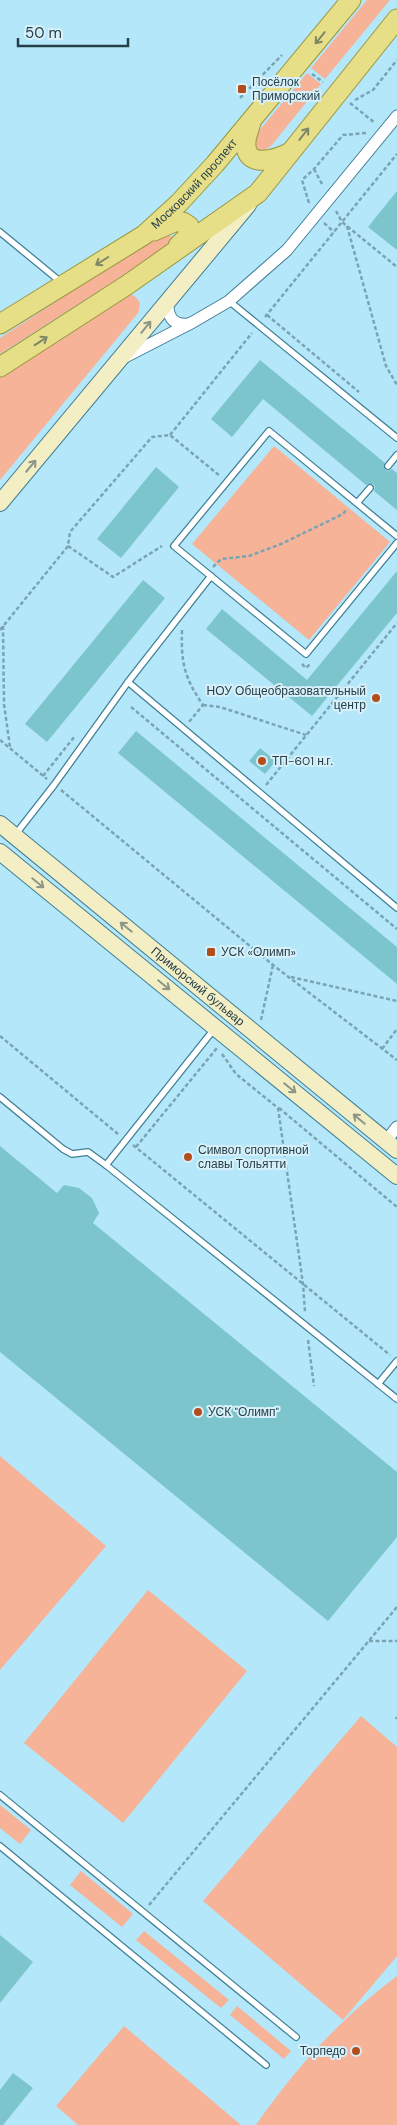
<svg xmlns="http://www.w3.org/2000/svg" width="397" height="2125" viewBox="0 0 397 2125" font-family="'DM Sans',sans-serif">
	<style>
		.green { fill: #f6b398 }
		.building { fill: #7dc5cc }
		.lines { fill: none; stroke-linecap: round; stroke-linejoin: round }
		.lane-casing { stroke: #417f95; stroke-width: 8 }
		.street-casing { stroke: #417f95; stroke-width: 13 }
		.secondary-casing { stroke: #417f95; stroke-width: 18 }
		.primary-casing { stroke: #99983f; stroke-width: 21 }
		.path { stroke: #7ba4b3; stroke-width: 2.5; stroke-dasharray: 4 2.5; stroke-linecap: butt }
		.lane { stroke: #fff; stroke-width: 5.5 }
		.street { stroke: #fff; stroke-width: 11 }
		.secondary { stroke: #f3eec4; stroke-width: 16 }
		.primary { stroke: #e7de88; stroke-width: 19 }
		.oneway { stroke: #7c8765 }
		.oneway2 { stroke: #8c9686 }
		.poi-dot { fill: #b24d1c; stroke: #d7f0f9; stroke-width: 2 }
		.labels { text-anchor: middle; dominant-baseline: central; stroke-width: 4; stroke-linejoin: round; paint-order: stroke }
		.poi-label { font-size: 12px; fill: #253f49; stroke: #d7f0f9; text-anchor: start }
		.street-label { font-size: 12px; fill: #253f49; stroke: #d7f0f9 }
	</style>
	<rect width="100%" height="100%" fill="#b4e7fa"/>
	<g class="green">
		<path d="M367 0H390L325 79 311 68Z"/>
		<path d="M307 73 321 84 271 146 263 151 256 149 254 139 258 132Z"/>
		<path d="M166 232 173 238 166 248 0 354V338L155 237Z"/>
		<path d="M129 294C139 297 142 303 138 313L0 480V370Z"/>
		<path d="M274 446 390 542 309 640 192 544Z"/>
		<path d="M0 1456 106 1546 0 1670Z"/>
		<path d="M148 1590 247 1671 123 1823 24 1743Z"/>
		<path d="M361 1716 397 1747V1956L343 2020 203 1901Z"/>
		<path d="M0 1805 31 1830 20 1844 0 1828Z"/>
		<path d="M81 1871 133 1914 122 1927 70 1885Z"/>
		<path d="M144 1931 229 2000 221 2008 136 1940Z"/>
		<path d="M397 1976V2125H256C295 2068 342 2017 397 1976Z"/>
		<path d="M237 2006 291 2051 284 2059 230 2015Z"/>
		<path d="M124 2026 241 2125H78L56 2106Z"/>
	</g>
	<g class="building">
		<path d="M397 191V250L368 227Z"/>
		<path d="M260 360 385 463V469L388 471 392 469 397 473V510L374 491 375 487 373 484 366 485 263 399 232 437 211 419Z"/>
		<path d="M156 467 179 487 121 558 97 539Z"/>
		<path d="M397 571V613L312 716 206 629 222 609 307 680Z"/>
		<path d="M143 580 165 598 47 742 25 724Z"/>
		<path d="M136 731 397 947V984L118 753Z"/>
		<path d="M260 748 276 761 265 774 249 761Z"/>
		<path d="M0 1146 57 1193 64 1185 79 1188 92 1198 99 1213 93 1223 397 1472V1537L328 1621 0 1352Z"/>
		<path d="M0 1935 33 1962 0 2003Z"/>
		<path d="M13 2073 33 2088 3 2125H0V2090Z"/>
	</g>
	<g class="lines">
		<g class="lane-casing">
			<g id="lane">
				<path d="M0 232 62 283"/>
				<path d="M229 301 397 438"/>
				<path d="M388 466 397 455"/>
				<path d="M357 503 370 488"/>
				<path d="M397 536 269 431 174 546 306 654 397 543"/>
				<path d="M128 682 397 908"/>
				<path d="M15 835 54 785 128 682 211 576"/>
				<path d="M0 1097 63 1149 72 1154 88 1152 106 1165 397 1399"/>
				<path d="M106 1165 215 1028"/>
				<path d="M378 1384 397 1361"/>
				<path d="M0 1795 296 2037"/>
				<path d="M0 1846 266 2065"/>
			</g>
		</g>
		<g class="street-casing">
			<g id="street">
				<path d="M168 299C167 315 171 326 189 324"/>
				<path d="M125 357 193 322 229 301 287 250 397 116"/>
				<path d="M386 1141 397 1127"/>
			</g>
		</g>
		<g class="secondary-casing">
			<g id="secondary">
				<path d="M0 503 248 205"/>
				<path id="s1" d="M0 824 397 1150"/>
				<path d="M0 852 397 1176"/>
			</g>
		</g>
		<g class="primary-casing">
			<g id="primary">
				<path d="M251 122C250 128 246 136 246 142 244 169 275 160 289 153"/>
				<path d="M154 231 174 222H183L189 226 190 234 178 246"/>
				<path id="s2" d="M0 324 144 235 179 203 215 164 351 0"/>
				<path d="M0 367 127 285 258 193 397 19"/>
			</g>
		</g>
		<g class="path">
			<path d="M312 74 323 82"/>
			<path d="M240 98 282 55"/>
			<path d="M355 100 373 90 397 60"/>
			<path d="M350 103 375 123"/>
			<path d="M314 169 323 186"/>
			<path d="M309 203 302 180 314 169 343 135 366 133"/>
			<path d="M336 211 342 222 397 267"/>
			<path d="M324 223 334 232"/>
			<path d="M347 226 386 366 397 385"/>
			<path d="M267 315 359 392"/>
			<path d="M265 317 397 154"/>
			<path d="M170 435 252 333"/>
			<path d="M68 546 113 577 162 546"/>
			<path d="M213 567 221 559 249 556 281 544 343 514 347 509"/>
			<path d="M3 626 4 704 10 747"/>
			<path d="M0 630 68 546 70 532 152 437 170 435 220 476"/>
			<path d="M182 630C181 663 184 677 203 705L189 722"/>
			<path d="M302 664 306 668 310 664"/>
			<path d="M203 705 220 707 306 735"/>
			<path d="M131 707 397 929"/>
			<path d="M0 740 47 779"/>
			<path d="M43 776 75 736"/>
			<path d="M266 785 397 623"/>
			<path d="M61 790 273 965 397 1060"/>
			<path d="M291 977 397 1001"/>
			<path d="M261 1020 273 965"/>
			<path d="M0 1036 118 1134"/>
			<path d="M382 1049 397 1029"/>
			<path d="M222 1054 236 1074 278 1108 303 1284 305 1312"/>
			<path d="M279 1108 397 1207"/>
			<path d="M133 1145 390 1355"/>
			<path d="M136 1147 217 1048"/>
			<path d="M308 1340 314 1386"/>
			<path d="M369 1641H397"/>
			<path d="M396 1719 397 1717"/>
			<path d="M149 1905 397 1607"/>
		</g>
		<use href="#lane" class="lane"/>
		<use href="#street" class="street"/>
		<use href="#secondary" class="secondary"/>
		<use href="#primary" class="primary"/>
	</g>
	<defs><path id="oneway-shaft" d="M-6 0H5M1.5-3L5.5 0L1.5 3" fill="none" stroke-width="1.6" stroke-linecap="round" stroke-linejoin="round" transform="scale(1.25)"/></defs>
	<g class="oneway">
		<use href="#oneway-shaft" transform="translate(320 38) rotate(129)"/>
		<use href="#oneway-shaft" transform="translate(304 134) rotate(-52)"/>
		<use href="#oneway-shaft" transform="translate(102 261) rotate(148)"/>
		<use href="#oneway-shaft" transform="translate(41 341) rotate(-33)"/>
	</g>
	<g class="oneway2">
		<use href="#oneway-shaft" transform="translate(146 327) rotate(-51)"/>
		<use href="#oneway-shaft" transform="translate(31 466) rotate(-50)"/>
		<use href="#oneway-shaft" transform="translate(38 883) rotate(39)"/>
		<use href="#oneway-shaft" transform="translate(126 927) rotate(-141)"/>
		<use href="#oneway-shaft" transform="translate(164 985) rotate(39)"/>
		<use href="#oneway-shaft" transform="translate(290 1088) rotate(39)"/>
		<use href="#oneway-shaft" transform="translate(359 1119) rotate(-140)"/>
	</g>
	<g class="poi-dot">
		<rect x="237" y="84" width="10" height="10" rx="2.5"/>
		<circle cx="376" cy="698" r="5"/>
		<circle cx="262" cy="761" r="5"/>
		<rect x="206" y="947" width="10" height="10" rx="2.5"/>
		<circle cx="188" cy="1157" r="5"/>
		<circle cx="198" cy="1412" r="5"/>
		<circle cx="356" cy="2051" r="5"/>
	</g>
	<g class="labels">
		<g class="poi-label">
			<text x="252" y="82">Посёлок<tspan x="252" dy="14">Приморский</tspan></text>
			<text x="366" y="691" text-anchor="end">НОУ Общеобразовательный<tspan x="366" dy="14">центр</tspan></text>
			<text x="272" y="761">ТП-601 н.г.</text>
			<text x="221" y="952">УСК «Олимп»</text>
			<text x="198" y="1150">Символ спортивной<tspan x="198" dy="14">славы Тольятти</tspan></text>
			<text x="208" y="1412">УСК "Олимп"</text>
			<text x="346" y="2051" text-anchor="end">Торпедо</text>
		</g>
		<g class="street-label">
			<text stroke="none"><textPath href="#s2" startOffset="241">Московский проспект</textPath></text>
			<text stroke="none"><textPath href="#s1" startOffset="256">Приморский бульвар</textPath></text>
		</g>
	</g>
	<path d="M18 38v8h110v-8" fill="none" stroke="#253f49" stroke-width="2.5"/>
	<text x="25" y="38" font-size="15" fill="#253f49" stroke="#d7f0f9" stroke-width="4" paint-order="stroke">50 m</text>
</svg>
